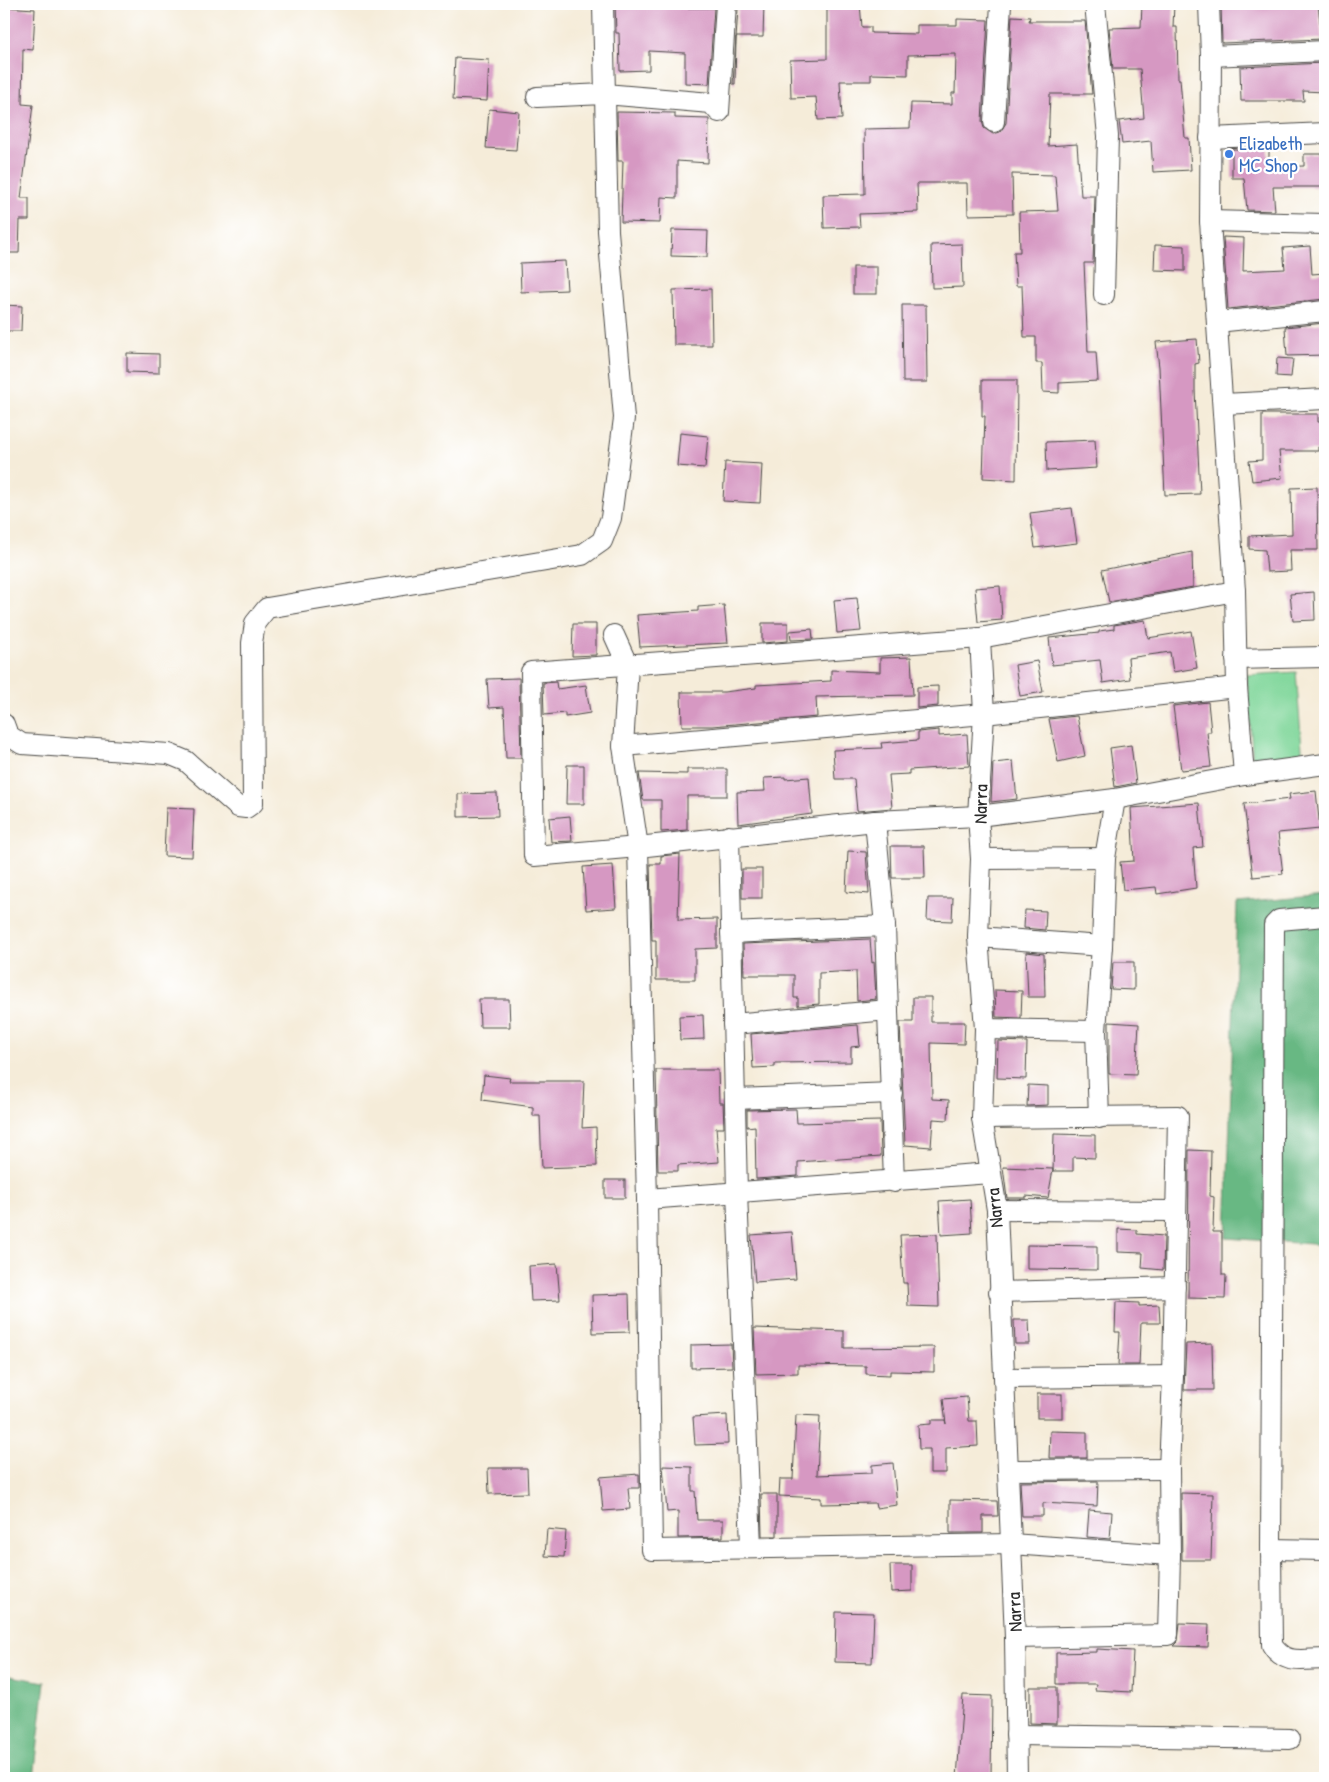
<svg xmlns="http://www.w3.org/2000/svg" width="1329" height="1782" viewBox="0 0 1329 1782" font-family="'Patrick Hand',sans-serif">
	<style>
		.green { fill: #81d79b; stroke: #568163 }
		.forest { fill: #68b883; stroke: #4a7257 }
		.building { fill: #d698c2 }
		.lines { fill: none; stroke-linecap: round; stroke-linejoin: round }
		.minor-casing { stroke: #494845; stroke-width: 22 }
		.minor { stroke: #fff; stroke-width: 20 }
		.shop-dot { fill: #3f7fe0; stroke: #fff; stroke-width: 2 }
		.labels { text-anchor: middle; dominant-baseline: central; stroke-width: 4.5; stroke-linejoin: round; paint-order: stroke }
		.shop-label { font-size: 19px; fill: #366cbe; stroke: #fff; text-anchor: start }
		.street-label { font-size: 19px; fill: #2b2b2b; stroke: #fff }
	</style>
	<rect width="100%" height="100%" fill="#fff"/>
	<filter id="ink" filterUnits="userSpaceOnUse"><feTurbulence type="fractalNoise" baseFrequency=".02" numOctaves="2"/><feDisplacementMap in="SourceGraphic" scale="10" xChannelSelector="R" yChannelSelector="G"/><feConvolveMatrix kernelMatrix="1 2 1 2 8 2 1 2 1" color-interpolation-filters="sRGB"/></filter>
	<filter id="wash" filterUnits="userSpaceOnUse"><feTurbulence type="fractalNoise" baseFrequency=".0096" numOctaves="4" result="noise"/><feDisplacementMap in="SourceGraphic" scale="20" xChannelSelector="R" yChannelSelector="G"/><feGaussianBlur stdDeviation="1.12" result="paint"/><feColorMatrix in="noise" values="0 0 0 0 0 0 0 0 0 0 0 0 0 0 0 0 0 1.4 0 .05"/><feComposite in="paint" operator="in"/></filter>
	<g filter="url(#wash)">
		<rect width="100%" height="100%" fill="#f5ecd9"/>
		<path class="green" d="M1296 672 1303 762 1253 765 1247 675Z"/>
		<g class="forest">
			<path d="M1325 895V1245L1226 1238 1237 903Z"/>
			<path d="M4 1675 45 1682 34 1778H4Z"/>
		</g>
		<g id="blocks">
			<g class="building">
				<path d="M615 4H682V8H714L709 84 685 83V53L649 51V70L620 71 619 33H616Z"/>
				<path d="M739 4H764L763 37H736L735 84H733L738 9Z"/>
				<path d="M827 4H860L862 27H871V33L917 34V25H957V19L988 20 982 121 984 128 993 134 1000 132 1006 123 1012 16 1030 17 1029 21H1085L1092 94H1050L1048 146 1077 144 1081 196H1095L1093 263H1084L1088 352H1096L1098 381 1059 383V393L1043 392 1042 363H1036V337H1024L1022 286H1016L1014 252H1020L1019 212 1058 211 1055 175 1012 174 1013 214 968 215 967 183H917L918 212 859 214 860 227 824 228 823 195 865 194 864 129 910 128 911 103 952 104V93H955L956 54 908 55V75L871 74V81H840L842 119 818 120 816 97 791 98 790 60 827 59Z"/>
				<path d="M1142 4H1174L1173 27H1177L1178 79H1180L1185 138H1189L1191 170 1153 172 1151 141 1122 144 1119 121 1144 118 1140 69H1113L1109 28 1141 27Z"/>
				<path d="M1221 4H1318L1322 39 1222 43Z"/>
				<path d="M4 7 35 9 33 50 23 49 22 104 33 105 21 198H29V220H20L19 253H4Z"/>
				<path d="M455 58 489 60 487 101 453 99Z"/>
				<path d="M1324 63 1325 92 1303 91 1304 101H1241L1240 67Z"/>
				<path d="M489 109 519 112 516 150 486 148Z"/>
				<path d="M617 112 675 113V118L709 119 708 163 677 161V198L661 197 660 223 621 222 623 161H618Z"/>
				<path d="M1232 149H1269V167L1304 166V154H1325V187H1273L1275 211 1247 210 1244 178H1232Z"/>
				<path d="M672 230 708 231 707 257 671 256Z"/>
				<path d="M1223 237 1244 238 1243 271 1285 269 1283 248 1310 246 1312 274 1325 273V299L1228 309Z"/>
				<path d="M962 244 963 287 932 288 931 245Z"/>
				<path d="M1155 245 1185 246V271L1154 270Z"/>
				<path d="M565 261 567 290 521 292 520 263Z"/>
				<rect x="853" y="267" width="24" height="27"/>
				<path d="M711 289 712 345H674L673 290Z"/>
				<path d="M4 305 22 306 21 331H4Z"/>
				<path d="M902 305H926L927 382H903Z"/>
				<path d="M1325 323V355L1287 356 1285 327Z"/>
				<path d="M1197 339 1199 363 1195 364V390L1200 494 1165 495 1159 367 1156 342Z"/>
				<path d="M127 353 159 354V373L127 372Z"/>
				<path d="M1277 358 1293 359 1291 377 1276 376Z"/>
				<path d="M982 380H1017L1016 480 983 478 985 416H982Z"/>
				<path d="M1262 414H1318V422H1325V447H1318V451H1279L1282 478 1252 481 1249 461 1262 460Z"/>
				<path d="M680 433 708 436 705 468 677 466Z"/>
				<path d="M1095 440 1097 468 1047 471 1046 442Z"/>
				<path d="M725 462 762 464 760 503 723 501Z"/>
				<path d="M1317 487 1318 550H1290L1291 571 1267 572 1265 550 1249 549V536L1292 534 1291 488Z"/>
				<path d="M1072 508 1077 543 1035 548 1030 513Z"/>
				<path d="M1192 552 1193 587 1109 602 1102 570Z"/>
				<path d="M1000 586 1002 620 978 622 975 588Z"/>
				<path d="M1314 592 1315 620 1293 621 1290 594Z"/>
				<path d="M857 598 861 631 837 633 834 600Z"/>
				<path d="M724 605 728 643 640 647 637 615 698 611V607Z"/>
				<path d="M1145 620 1148 638 1191 631 1197 668 1173 672 1170 652 1128 658 1130 679 1103 683 1100 660 1052 665 1049 638 1099 633V631L1114 629V625Z"/>
				<path d="M762 623H788V641L762 643Z"/>
				<path d="M573 624H596V655L572 656Z"/>
				<path d="M812 629 813 639 791 640 790 631Z"/>
				<path d="M911 657 913 695 816 697 817 717 712 726H682L681 692H724L756 688V685L831 681V670L880 672V658Z"/>
				<path d="M1037 661 1043 692 1020 696 1015 665Z"/>
				<path d="M519 678 521 758H506L504 707 489 708 487 679Z"/>
				<path d="M556 682 557 689 586 685 590 713 565 717V713L544 715 543 683Z"/>
				<path d="M938 686V706L917 708V687Z"/>
				<path d="M1208 702 1211 732H1207L1211 767 1181 770 1173 706Z"/>
				<path d="M1077 716 1085 756 1058 762 1049 719Z"/>
				<path d="M939 730V736L967 734 969 766 909 770V774L889 775 892 808 857 811 854 779H835L833 750 882 748 881 743 918 740V732Z"/>
				<path d="M1131 745 1136 783 1115 787 1110 748Z"/>
				<path d="M1013 761 1017 799 991 802 993 763Z"/>
				<path d="M567 765H584V804H566Z"/>
				<path d="M687 769H727V796H687V830L661 832V800H643L639 773 687 774Z"/>
				<path d="M785 777V779L809 777 812 814 738 824 737 792 765 791 764 778Z"/>
				<path d="M1316 791 1320 829 1278 833 1283 874 1253 877 1244 804 1290 799 1289 794Z"/>
				<path d="M497 793 498 816 458 817V794Z"/>
				<path d="M1199 803 1203 847 1193 848 1196 888 1157 894 1156 887 1123 890 1120 862 1134 861 1131 808Z"/>
				<path d="M166 808 194 809 192 857 164 856Z"/>
				<path d="M570 816 572 841 551 842 549 818Z"/>
				<path d="M891 846H924L925 878H892Z"/>
				<path d="M848 851 866 852 869 894 846 892Z"/>
				<path d="M680 854 678 920 717 919V948L695 949V980H656V940H652L650 864H661V856Z"/>
				<path d="M613 865 616 908 586 910 583 867Z"/>
				<rect x="742" y="869" width="20" height="29"/>
				<path d="M928 898H953L952 921 927 920Z"/>
				<path d="M1025 910 1046 911 1045 930 1024 928Z"/>
				<path d="M870 939 872 963 874 962 876 999 857 1001 856 971 819 973V1004L798 1006V998H794V975H744L743 944Z"/>
				<path d="M1026 952 1044 954 1045 997H1028Z"/>
				<path d="M1113 962H1134V990L1111 989Z"/>
				<path d="M995 990 1022 991 1021 1018 996 1017Z"/>
				<path d="M913 997H931V1022H965L964 1044 931 1043 932 1099 949 1100 948 1120 933 1119 931 1147 905 1145 900 1022H913Z"/>
				<path d="M479 999H509L510 1027H480Z"/>
				<path d="M703 1015 704 1039 680 1040 679 1016Z"/>
				<path d="M1109 1022 1139 1024 1136 1075 1109 1074Z"/>
				<path d="M858 1025 860 1046 851 1047V1062L775 1063V1067L753 1068 751 1034Z"/>
				<path d="M998 1041 1027 1042 1026 1079 997 1078Z"/>
				<path d="M656 1070H718L719 1103H723L724 1128H716L719 1162 678 1165V1171H658Z"/>
				<path d="M484 1075 510 1078 509 1081H584L582 1128 596 1127 597 1166 542 1168 540 1116H533V1107L482 1100Z"/>
				<path d="M1028 1085 1048 1086V1105L1027 1106Z"/>
				<path d="M796 1109 797 1123 880 1121 881 1156 798 1162V1176L756 1179 755 1126 747 1127V1110Z"/>
				<path d="M1054 1134 1095 1135V1158L1073 1157V1171H1053Z"/>
				<path d="M1189 1150 1211 1151 1210 1196 1214 1197 1213 1232H1222V1275H1226L1225 1299 1188 1298Z"/>
				<path d="M1003 1167 1053 1169 1048 1198 1026 1196V1198H1007Z"/>
				<rect x="605" y="1180" width="20" height="18"/>
				<path d="M970 1199 972 1233 941 1235 939 1201Z"/>
				<path d="M1118 1229 1137 1230V1234L1164 1236 1163 1270 1142 1268 1143 1253 1118 1252Z"/>
				<path d="M792 1232 796 1279 755 1282 751 1235Z"/>
				<path d="M937 1234 939 1307 908 1306 907 1283H903L900 1235Z"/>
				<path d="M1027 1245 1097 1246V1270L1027 1269Z"/>
				<path d="M557 1264 560 1300 531 1301 529 1266Z"/>
				<path d="M629 1294 630 1332 593 1333 592 1295Z"/>
				<path d="M1116 1302 1139 1303V1306L1159 1305 1160 1323H1141L1139 1365H1118L1120 1332H1115Z"/>
				<path d="M1014 1320H1029L1030 1344H1015Z"/>
				<path d="M754 1328 844 1331V1348L934 1347V1372L890 1371V1375L866 1374V1366L798 1365V1373L756 1374Z"/>
				<path d="M1212 1343 1213 1390H1184L1186 1344Z"/>
				<path d="M731 1344 732 1367 691 1368V1345Z"/>
				<rect x="1037" y="1394" width="25" height="24"/>
				<path d="M967 1397 969 1421H977L978 1446 946 1448V1473H930V1449H919L918 1425 931 1424V1420H945L946 1424 943 1399Z"/>
				<path d="M727 1415 728 1444 695 1445 693 1417Z"/>
				<path d="M796 1415 820 1416 817 1475 872 1473V1465L893 1463 897 1505 876 1508 875 1503 821 1504V1498L779 1496 780 1479H793Z"/>
				<path d="M1050 1431 1087 1432V1458H1049Z"/>
				<path d="M663 1466 692 1467V1491H695L697 1520H723V1537L678 1538V1511L667 1512Z"/>
				<path d="M488 1468H527L528 1493 489 1494Z"/>
				<path d="M639 1474V1488H628L630 1509 603 1511 600 1477Z"/>
				<path d="M1098 1481 1097 1506 1043 1503V1516H1022L1020 1482Z"/>
				<path d="M1181 1493 1213 1494 1211 1560H1182Z"/>
				<path d="M761 1494H777V1536H762Z"/>
				<path d="M950 1500 997 1501 998 1516H983V1533H950Z"/>
				<path d="M1089 1510 1112 1512 1110 1539 1087 1537Z"/>
				<path d="M547 1529 566 1531 564 1557 545 1556Z"/>
				<path d="M890 1565H912V1591L891 1592Z"/>
				<path d="M836 1612 874 1613 872 1663 835 1662Z"/>
				<path d="M1180 1623 1209 1624 1208 1647 1173 1646 1178 1641Z"/>
				<path d="M1097 1649 1133 1651 1131 1692 1095 1690 1096 1684H1056V1653L1097 1652Z"/>
				<path d="M1030 1687H1057V1724L1030 1723Z"/>
				<path d="M963 1695 992 1696 991 1778H957Z"/>
			</g>
		</g>
	</g>
	<g filter="url(#ink)">
		<use href="#blocks" fill-opacity="0" stroke="#494845" stroke-width="1"/>
		<g class="lines">
			<g class="minor-casing">
				<g id="minor">
					<path d="M1095 4 1108 136 1104 295"/>
					<path d="M1209 4 1211 56 1210 221 1235 591 1237 687 1244 775"/>
					<path d="M1211 56 1325 51"/>
					<path d="M537 97 605 94 711 103 719 112 726 4"/>
					<path d="M994 122 1001 4"/>
					<path d="M1210 138 1325 133"/>
					<path d="M1210 221 1325 224"/>
					<path d="M1217 322 1325 311"/>
					<path d="M1223 404 1325 399"/>
					<path d="M1235 591 980 638 531 672 534 856 638 847 875 821 978 816 1115 799 1244 775 1325 764"/>
					<path d="M614 635 628 666 623 746 638 847 647 1199 652 1550 1011 1544 1170 1555"/>
					<path d="M980 638 984 714 978 816 981 859 978 937 985 1029 982 1118 997 1210 1015 1638 1017 1778"/>
					<path d="M1236 659 1325 657"/>
					<path d="M4 724 8 735 22 744 169 754 186 761 238 807 246 808 253 803 252 643 255 623 267 608 582 555 602 541 611 518 624 418 608 231 603 4"/>
					<path d="M623 746 984 714 1237 687"/>
					<path d="M875 821 885 926 894 1182"/>
					<path d="M729 836 737 1192 751 1546"/>
					<path d="M981 859 1105 858"/>
					<path d="M1325 916 1279 920 1274 925 1271 1549 1272 1645C1285 1666 1303 1659 1325 1659"/>
					<path d="M731 933 885 926"/>
					<path d="M978 937 1102 946"/>
					<path d="M733 1024 888 1010"/>
					<path d="M985 1029 1096 1031"/>
					<path d="M735 1099 892 1093"/>
					<path d="M982 1118 1178 1116 1173 1376 1169 1469 1170 1555 1168 1635 1015 1638"/>
					<path d="M1099 1118 1096 1031 1102 946 1105 858 1115 799"/>
					<path d="M647 1199 990 1173"/>
					<path d="M997 1210 1176 1211"/>
					<path d="M999 1292 1175 1287"/>
					<path d="M1004 1378 1173 1376"/>
					<path d="M1009 1470 1169 1469"/>
					<path d="M1271 1549 1325 1550"/>
					<path d="M1016 1735 1290 1739"/>
				</g>
			</g>
			<use href="#minor" class="minor"/>
		</g>
	</g>
	<circle class="shop-dot" cx="1229" cy="154" r="5"/>
	<g class="labels">
		<g class="shop-label">
			<text x="1239" y="143">Elizabeth<tspan x="1239" dy="22">MC Shop</tspan></text>
		</g>
		<g class="street-label">
			<text transform="translate(980 804) rotate(-89)">Narra</text>
			<text transform="translate(994 1208) rotate(-96)">Narra</text>
			<text transform="translate(1014 1612) rotate(-93)">Narra</text>
		</g>
	</g>
	<rect width="1329" height="1782" fill="none" stroke="#fff" stroke-width="20"/>
</svg>
